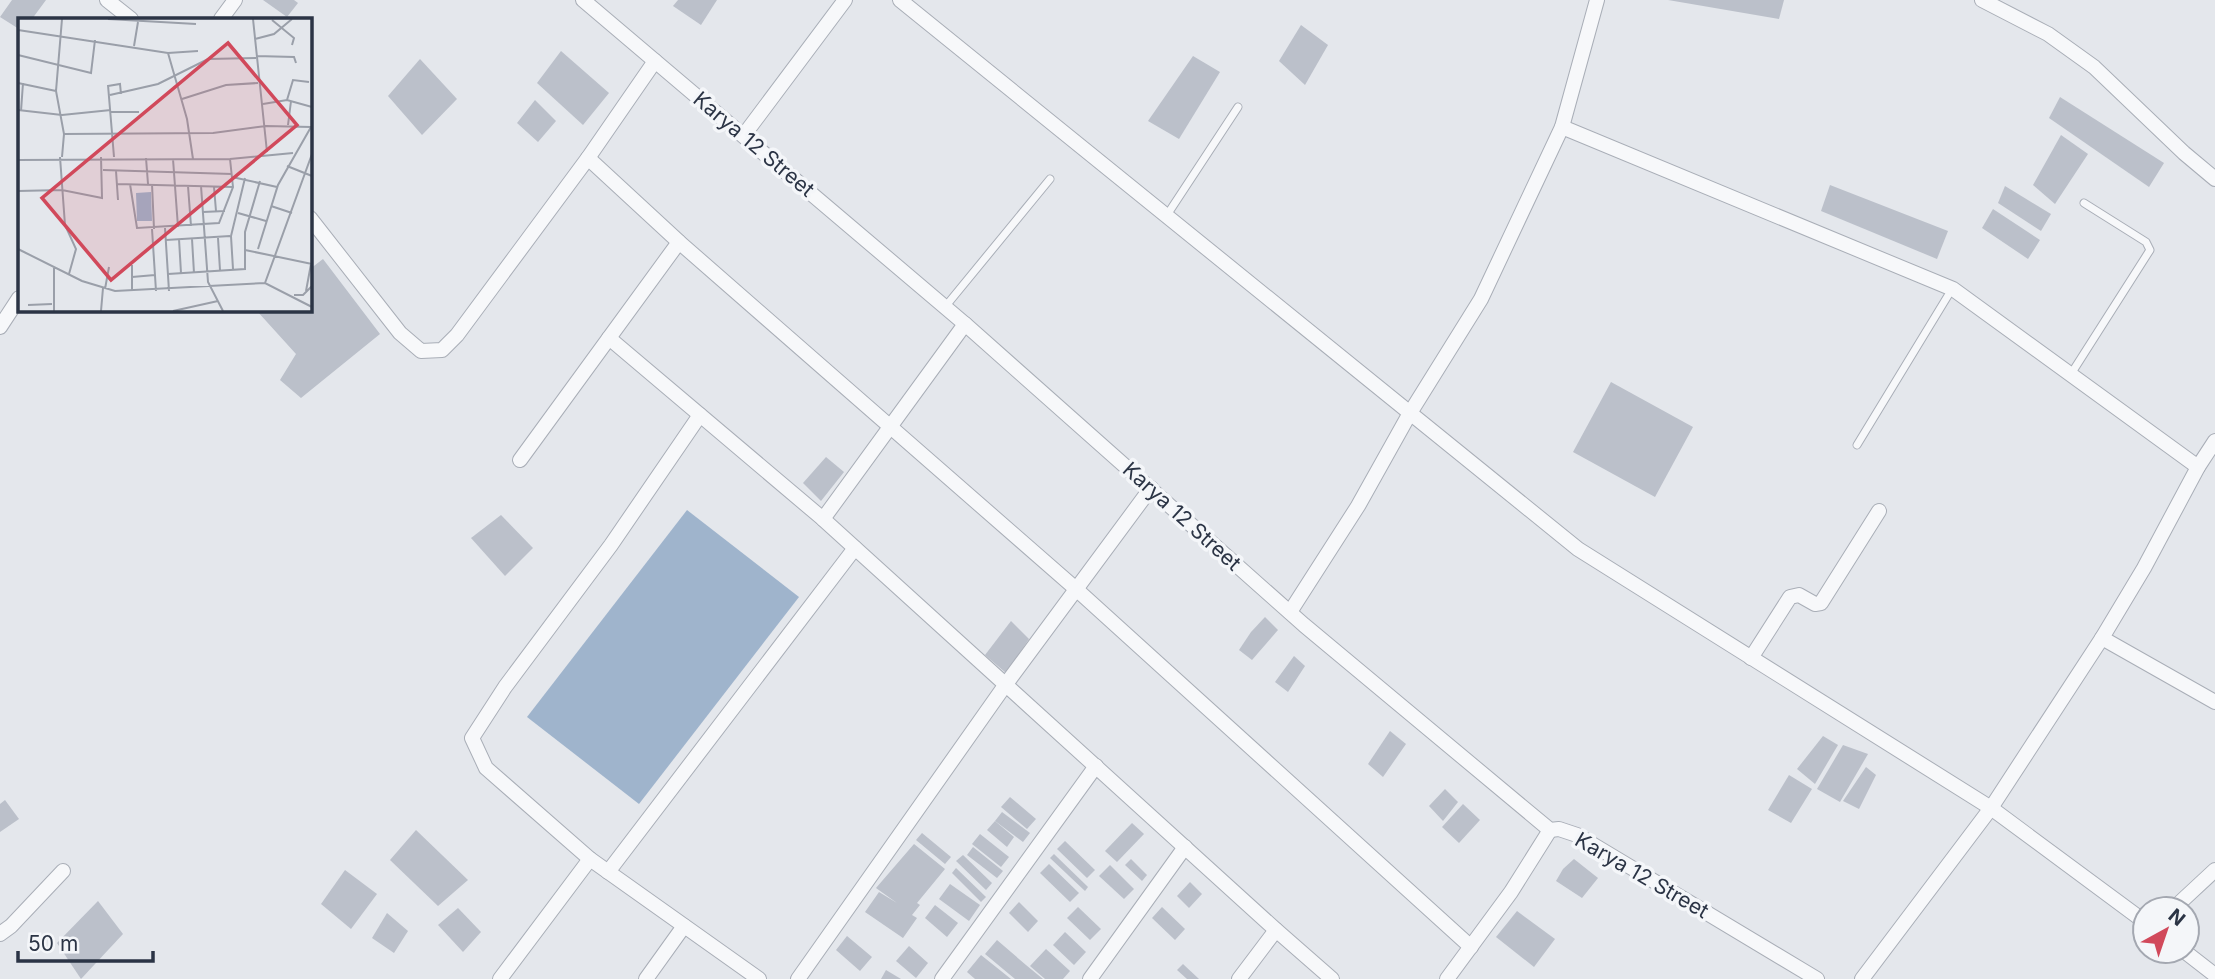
<svg xmlns="http://www.w3.org/2000/svg" width="2215" height="979" viewBox="0 0 2215 979" font-family="Inter,sans-serif">
	<style>
		.water { fill: #9fb4cc }
		.building { fill: #bbc0ca }
		.lines { fill: none; stroke-linecap: round; stroke-linejoin: round }
		.lane-casing { stroke: #a9aeb7; stroke-width: 9 }
		.street-casing { stroke: #a9aeb7; stroke-width: 16 }
		.lane { stroke: #f7f8fa; stroke-width: 7 }
		.street { stroke: #f7f8fa; stroke-width: 14 }
		.labels { text-anchor: middle; dominant-baseline: central; stroke-width: 7; stroke-linejoin: round; paint-order: stroke }
		.street-label { font-size: 21px; fill: #2b3445; stroke: #f4f6f9 }
		.inset-road { fill: none; stroke: #9a9fa9; stroke-width: 2 }
		.view { fill: #d1495b; fill-opacity: 0.15; stroke: #d1495b; stroke-width: 3.5 }
		.inset-edge { fill: none; stroke: #2b3445; stroke-width: 3.5 }
	</style>
	<rect width="100%" height="100%" fill="#e4e7ec"/>
	<path class="water" d="M687 510 799 597 639 804 527 717Z"/>
	<g class="building">
		<path d="M12 0H46L32 19H19V29L0 17Z"/>
		<path d="M263 0H294L298 3 287 17Z"/>
		<path d="M678 0H717L701 25 673 6Z"/>
		<path d="M1668 0H1784L1779 19Z"/>
		<path d="M1301 25 1328 45 1305 85 1279 61Z"/>
		<path d="M561 51 609 93 583 125 537 83Z"/>
		<path d="M1193 56 1220 72 1179 139 1148 121Z"/>
		<path d="M420 59 457 99 422 135 388 96Z"/>
		<path d="M2060 97 2164 163 2149 187 2049 118Z"/>
		<path d="M535 100 556 121 538 142 517 123Z"/>
		<path d="M2061 135 2088 154 2055 204 2033 185Z"/>
		<path d="M1830 185 1948 231 1937 259 1821 211Z"/>
		<path d="M2005 186 2051 214 2041 231 1998 203Z"/>
		<path d="M1993 209 2040 240 2028 259 1982 228Z"/>
		<path d="M323 259 380 334 301 398 280 380 296 354 257 311 310 310V269Z"/>
		<path d="M1611 382 1693 427 1655 497 1573 452Z"/>
		<path d="M826 457 844 472 821 501 803 483Z"/>
		<path d="M501 515 533 548 505 576 471 538Z"/>
		<path d="M1265 617 1278 630 1252 660 1239 650 1251 632Z"/>
		<path d="M1011 621 1029 639 1006 673 985 655Z"/>
		<path d="M1294 656 1305 666 1288 692 1275 682Z"/>
		<path d="M1390 731 1406 744 1383 777 1368 764Z"/>
		<path d="M1823 736 1838 745 1815 784 1797 769Z"/>
		<path d="M1843 745 1868 754 1840 802 1817 789Z"/>
		<path d="M1866 767 1876 775 1859 809 1843 801Z"/>
		<path d="M1789 775 1812 789 1791 823 1768 810Z"/>
		<path d="M1445 789 1458 802 1443 821 1429 806Z"/>
		<path d="M1010 797 1036 819 1027 829 1001 807Z"/>
		<path d="M5 800 19 819 0 832V804Z"/>
		<path d="M1463 804 1480 820 1459 843 1442 827Z"/>
		<path d="M1002 812 1030 833 1023 842 995 821Z"/>
		<path d="M995 821 1014 837 1007 847 987 830Z"/>
		<path d="M1132 823 1144 834 1117 862 1105 851Z"/>
		<path d="M416 830 468 880 438 906 390 860Z"/>
		<path d="M922 833 951 857 945 864 916 840Z"/>
		<path d="M980 834 1009 857 1001 867 972 844Z"/>
		<path d="M1065 841 1095 870 1087 878 1057 849Z"/>
		<path d="M914 844 945 869 917 903 920 905 912 915 917 918 903 938 865 912 879 892 897 903 876 888Z"/>
		<path d="M973 847 1003 871 997 878 967 855Z"/>
		<path d="M1054 854 1088 887 1085 891 1050 858Z"/>
		<path d="M963 855 992 883 986 890 956 861Z"/>
		<path d="M1131 859 1147 875 1142 881 1125 865Z"/>
		<path d="M1574 859 1598 878 1582 898 1556 881 1563 869Z"/>
		<path d="M1049 864 1079 893 1070 902 1040 873Z"/>
		<path d="M1110 865 1134 889 1124 899 1099 876Z"/>
		<path d="M956 868 986 897 981 902 952 873Z"/>
		<path d="M345 870 377 894 351 929 321 904Z"/>
		<path d="M1190 882 1202 894 1189 908 1177 896Z"/>
		<path d="M950 884 980 905 969 921 939 899Z"/>
		<path d="M98 901 123 934 81 979 57 943Z"/>
		<path d="M1019 902 1038 921 1028 932 1009 913Z"/>
		<path d="M935 905 958 923 947 937 925 918Z"/>
		<path d="M1078 907 1101 929 1090 940 1067 918Z"/>
		<path d="M1162 907 1185 929 1175 940 1152 918Z"/>
		<path d="M458 908 481 932 463 952 438 925Z"/>
		<path d="M1517 911 1555 939 1534 967 1496 937Z"/>
		<path d="M387 913 408 931 394 953 372 938Z"/>
		<path d="M1065 932 1086 952 1074 965 1053 945Z"/>
		<path d="M847 936 872 957 860 971 836 950Z"/>
		<path d="M997 940 1026 965 1043 979H1015L985 954Z"/>
		<path d="M909 946 928 963 916 978 896 961Z"/>
		<path d="M1046 949 1070 971 1063 979H1045L1030 966Z"/>
		<path d="M981 955 1011 979H975L967 972Z"/>
		<path d="M1183 964 1199 979H1187L1177 970Z"/>
		<path d="M886 970 901 979H881Z"/>
	</g>
	<g class="lines">
		<g class="lane-casing">
			<g id="lane">
				<path d="M1167 215 1238 107"/>
				<path d="M945 307 1050 179"/>
				<path d="M2071 374 2150 250 2146 242 2084 203"/>
				<path d="M1857 445 1952 289"/>
			</g>
		</g>
		<g class="street-casing">
			<g id="street">
				<path d="M107 0 131 19"/>
				<path d="M583 0 965 324 1304 625 1550 830 1559 829 1577 835 1817 979"/>
				<path d="M900 0 1578 549 1991 808 2145 922"/>
				<path d="M1982 0 2048 34 2094 67 2184 153 2215 179"/>
				<path d="M221 19 235 0"/>
				<path d="M1562 127 1953 289 2198 467"/>
				<path d="M744 135 845 0"/>
				<path d="M588 158 679 242 1076 589 1471 947"/>
				<path d="M310 218 400 333 421 351 442 350 457 335 588 158 655 61"/>
				<path d="M0 327 19 298"/>
				<path d="M609 338 823 519 1276 930 1332 979"/>
				<path d="M700 415 611 545 505 687 472 738 486 768 590 859 759 979"/>
				<path d="M520 460 679 242"/>
				<path d="M823 519 965 324"/>
				<path d="M1290 612 1358 506 1410 413 1481 299 1562 127 1597 0"/>
				<path d="M2102 638 2215 702"/>
				<path d="M1751 658 1790 597 1799 595 1815 604 1821 603 1879 511"/>
				<path d="M608 872 855 548"/>
				<path d="M2173 909 2215 870"/>
				<path d="M0 934 11 926 63 871"/>
				<path d="M2184 951 2215 975"/>
				<path d="M500 979 590 859"/>
				<path d="M646 979 684 926"/>
				<path d="M798 979 1006 684 1151 488"/>
				<path d="M942 979 1096 766"/>
				<path d="M1090 979 1185 847"/>
				<path d="M1239 979 1276 930"/>
				<path d="M1447 979 1511 892 1550 830"/>
				<path d="M1862 979 1991 808 2102 638 2144 568 2198 467 2215 441"/>
			</g>
		</g>
		<use href="#lane" class="lane"/>
		<use href="#street" class="street"/>
	</g>
	<g class="labels">
		<g class="street-label">
			<text transform="translate(754 144) rotate(40)">Karya 12 Street</text>
			<text transform="translate(1182 516) rotate(42)">Karya 12 Street</text>
			<text transform="translate(1642 875) rotate(30)">Karya 12 Street</text>
		</g>
	</g>
	<g transform="translate(18 18)">
		<rect width="294" height="294" fill="#e4e7ec"/>
		<path d="M133 174 134 203H119L118 175Z" fill="#9fb4cc"/>
		<path class="inset-road" d="M90 1 178 6M235 1 249 134M254 2 276 20 274 27M0 12 150 35 180 33M237 21 256 16 274 1M116 28 120 4M150 35 169 101 175 141M0 37 73 55 77 22M238 38 276 39 278 45M0 65 38 73M90 67 96 139M90 68 102 66 103 76M92 77 140 66 190 41 238 40M164 81 208 67 240 65M269 82 275 62 291 64M245 86 269 82 294 89M0 92 44 97 93 92M3 93 5 65M93 94H121M270 107 273 83M46 116 195 115 248 108 293 109M42 139 47 207 58 231 51 256M44 139 46 116 38 73 44 1M128 140 130 166M155 141 160 209M0 142 212 141 275 135M269 148 294 158M85 152 214 156M98 153 100 182M214 159 259 169M99 166 215 169M112 166 119 210 201 205 215 169 212 141M134 166 136 211M170 168 173 208M183 168 190 264 205 293M196 169 198 193M0 173 44 172 84 180 83 139M253 188 274 195M185 194 207 193M220 195 248 203M147 210 151 273M134 211 138 273M200 220 202 252M161 221 163 255M174 221 176 255M148 222 212 218M0 231 64 263 97 273 247 265 294 289M240 231 260 167 293 109M227 232 294 246M215 251 213 218 227 160M150 256 227 251V214L242 163M114 259 137 257M247 265 294 136M87 271 91 249M288 273 293 246M114 274V247M276 277H285L294 268M10 287 34 286M36 293V249M83 293 85 270M155 293 200 283"/>
		<path class="view" d="M210 25 279 107 93 262 24 180Z"/>
		<rect width="294" height="294" class="inset-edge"/>
	</g>
	<g transform="translate(2166 930) rotate(40)"><circle r="33" fill="#f4f6f9" stroke="#a4a8b1" stroke-width="2"/>
	<path d="M0-5L12 26L0 18L-12 26Z" fill="#d1495b"/>
	<text y="-10" font-size="19" font-weight="bold" text-anchor="middle" fill="#2b3445">N</text>
	</g>
	<path d="M18 951v10h135v-10" fill="none" stroke="#2b3445" stroke-width="3.5"/>
	<text x="28" y="951" font-size="21" fill="#2b3445" stroke="#f4f6f9" stroke-width="5" paint-order="stroke">50 m</text>
</svg>
